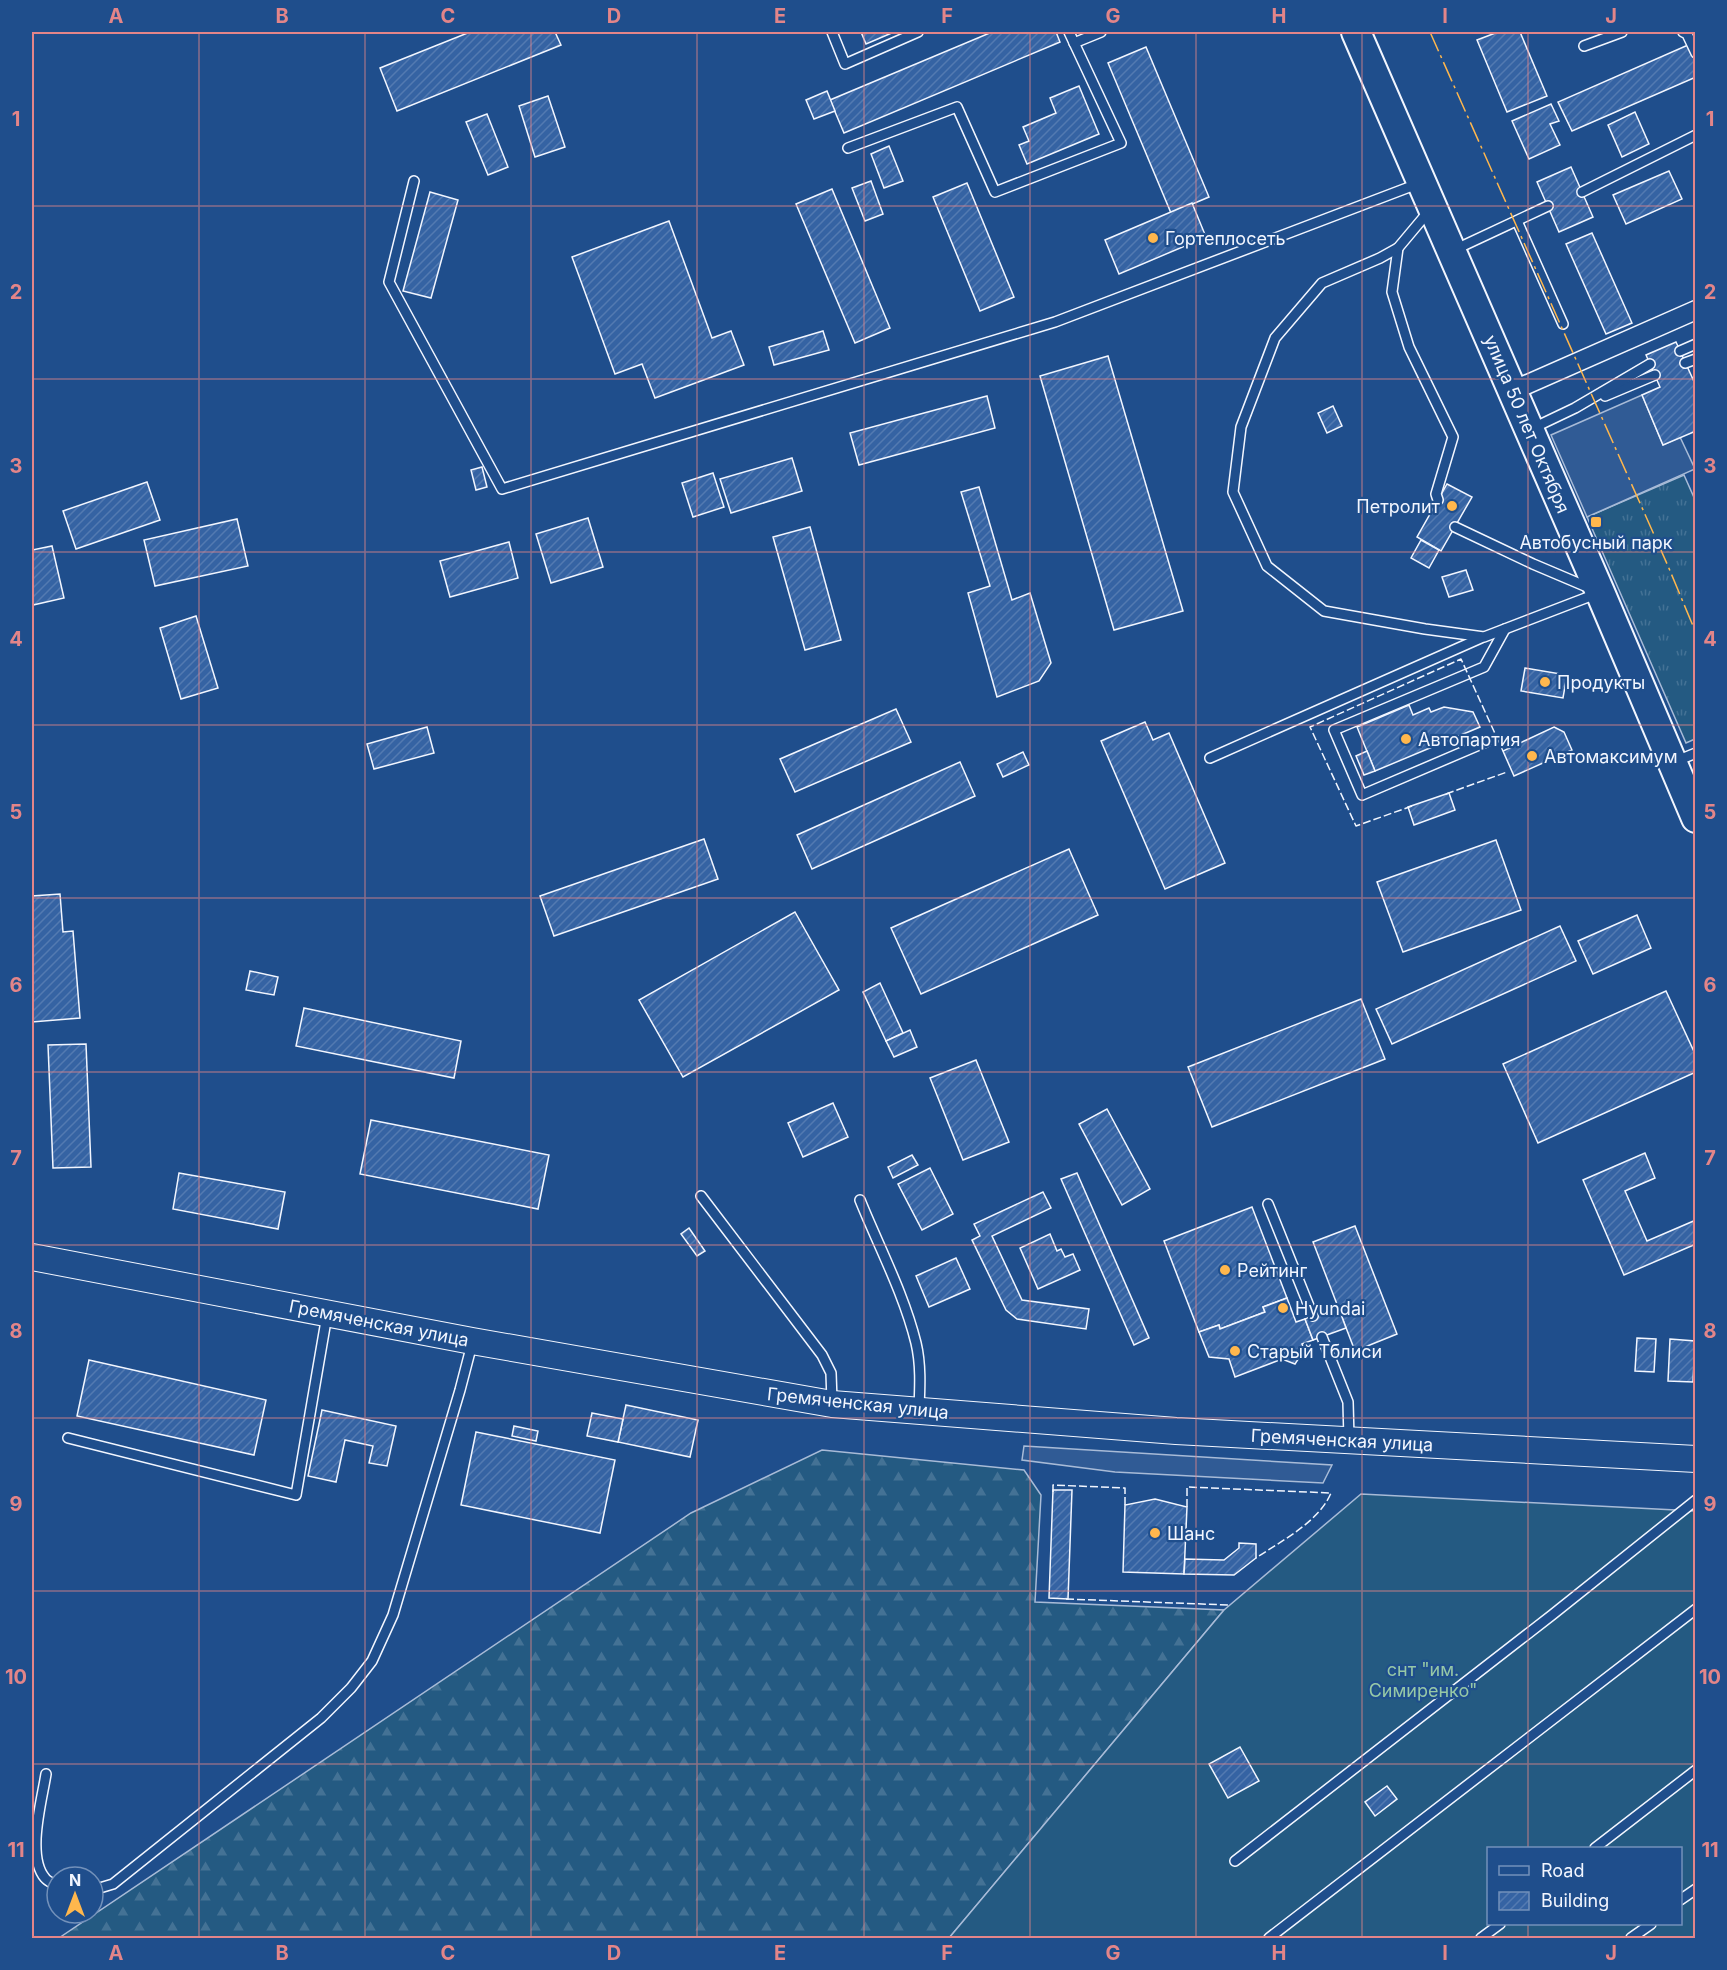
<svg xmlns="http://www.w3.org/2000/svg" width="1727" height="1970" viewBox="0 0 1727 1970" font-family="Inter,sans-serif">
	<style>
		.grass { fill: url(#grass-tufts); stroke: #a8bbd7; stroke-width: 1.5 }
		.forest { fill: url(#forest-firs); stroke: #a8bbd7; stroke-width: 1.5 }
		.garden { fill: #245a82; stroke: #a8bbd7; stroke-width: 1.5; fill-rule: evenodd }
		.parking { fill: #305b95; stroke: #a8bbd7; stroke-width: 1.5 }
		.building { fill: url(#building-hatch); stroke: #f2f6ff; stroke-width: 1.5 }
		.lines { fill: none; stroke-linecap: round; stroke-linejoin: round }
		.service-casing { stroke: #f2f6ff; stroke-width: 12 }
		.minor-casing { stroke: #f2f6ff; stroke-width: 21 }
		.secondary-casing { stroke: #f2f6ff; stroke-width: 28 }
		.primary-casing { stroke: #f2f6ff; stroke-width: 32 }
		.service { stroke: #1f4e8c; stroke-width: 9 }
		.minor { stroke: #1f4e8c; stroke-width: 18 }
		.secondary { stroke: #1f4e8c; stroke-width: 26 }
		.primary { stroke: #1f4e8c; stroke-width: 28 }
		.fence { stroke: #f2f6ff; stroke-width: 1.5; stroke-dasharray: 8 3; stroke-linecap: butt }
		.power { stroke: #ffb74d; stroke-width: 1.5; stroke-dasharray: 21 4.5 3 4.5; stroke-linecap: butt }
		.grid { fill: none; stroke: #e38589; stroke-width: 1.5; stroke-opacity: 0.55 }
		.poi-dot { fill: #ffb74d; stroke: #1f4e8c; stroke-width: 2 }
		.labels { text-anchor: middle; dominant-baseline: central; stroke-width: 4.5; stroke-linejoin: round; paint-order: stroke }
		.poi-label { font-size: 18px; fill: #f2f6ff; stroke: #1f4e8c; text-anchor: start }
		.street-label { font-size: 18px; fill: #f2f6ff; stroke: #1f4e8c }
		.park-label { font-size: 18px; fill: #97c8a6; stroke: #1f4e8c }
		.neatline { fill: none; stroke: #e38589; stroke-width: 2 }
		.grid-label { font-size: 20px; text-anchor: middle; font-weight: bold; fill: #e38589 }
	</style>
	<defs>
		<pattern id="grass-tufts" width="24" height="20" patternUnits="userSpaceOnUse" patternTransform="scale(1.5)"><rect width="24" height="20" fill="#245a82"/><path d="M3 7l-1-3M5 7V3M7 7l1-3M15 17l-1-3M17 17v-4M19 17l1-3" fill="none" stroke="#447295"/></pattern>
		<pattern id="forest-firs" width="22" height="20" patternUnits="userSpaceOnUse" patternTransform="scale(1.5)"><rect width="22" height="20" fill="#245a82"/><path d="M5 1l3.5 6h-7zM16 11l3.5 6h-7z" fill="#447295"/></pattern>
		<pattern id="building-hatch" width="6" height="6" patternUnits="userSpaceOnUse" patternTransform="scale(1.5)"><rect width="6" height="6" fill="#3563a3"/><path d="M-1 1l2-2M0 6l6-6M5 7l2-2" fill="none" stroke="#537ab1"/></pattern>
	</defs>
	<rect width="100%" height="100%" fill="#1f4e8c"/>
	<path class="grass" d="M1684 475 1696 502 1695 739 1686 743 1587 517Z"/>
	<path class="forest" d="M822 1450 1024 1470 1041 1495 1035 1602 1224 1610 949 1938H59L691 1513Z"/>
	<path class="garden" d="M1361 1494 1695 1511V1938H949L1224 1610ZM1488 1848H1680V1924H1488Z"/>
	<g class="parking">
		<path d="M1642 395 1663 445 1680 437 1695 469 1587 517 1551 435Z"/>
		<path d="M1024 1446 1332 1465 1323 1483 1115 1472 1022 1460Z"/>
	</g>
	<g class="building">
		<path d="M470 32H555L561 45 397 111 380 68Z"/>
		<path d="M861 32H894L866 44Z"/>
		<path d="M992 32H1056L1060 42 844 133 830 100Z"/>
		<path d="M1498 32H1520L1547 96 1507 112 1477 40Z"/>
		<path d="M1688 45 1696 62V77L1572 131 1558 102Z"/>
		<path d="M1146 47 1209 197 1171 213 1108 63Z"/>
		<path d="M1079 86 1099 134 1027 164 1019 145 1029 141 1023 127 1056 113 1050 98Z"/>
		<path d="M827 91 835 111 814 119 806 100Z"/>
		<path d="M548 96 565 147 535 157 519 106Z"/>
		<path d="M1551 104 1559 121 1550 124 1560 145 1529 159 1512 121Z"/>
		<path d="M1635 112 1649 144 1622 157 1608 125Z"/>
		<path d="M487 114 508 167 488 175 466 122Z"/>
		<path d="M889 146 903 181 884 188 871 154Z"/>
		<path d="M1571 167 1593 217 1559 232 1537 182Z"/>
		<path d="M1669 171 1682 199 1626 224 1613 195Z"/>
		<path d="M871 181 883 214 865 221 852 188Z"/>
		<path d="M967 183 1014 297 980 311 933 197Z"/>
		<path d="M832 189 890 328 855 343 796 204Z"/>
		<path d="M430 192 458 200 431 298 403 291Z"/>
		<path d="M1192 203 1206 237 1119 274 1105 240Z"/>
		<path d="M669 221 712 338 731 331 744 365 655 398 642 364 615 374 572 257Z"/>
		<path d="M1592 233 1632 323 1606 334 1566 244Z"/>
		<path d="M823 331 829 350 774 365 769 347Z"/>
		<path d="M1676 342 1696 386V431L1663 445 1642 395 1660 387 1646 355Z"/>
		<path d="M1108 356 1183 611 1114 630 1040 376Z"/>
		<path d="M987 396 995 428 859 465 850 433Z"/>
		<path d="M1333 406 1342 426 1327 433 1318 413Z"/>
		<path d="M792 458 802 491 731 513 720 479Z"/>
		<path d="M482 467 487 487 476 490 471 470Z"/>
		<path d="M713 473 724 507 693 517 682 483Z"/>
		<path d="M147 482 160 520 76 549 63 511Z"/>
		<path d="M1447 484 1472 497 1441 551 1417 537Z"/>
		<path d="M979 487 1012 600 1030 593 1051 663 1039 681 997 697 968 593 990 586 961 492Z"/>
		<path d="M588 518 603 567 551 583 536 534Z"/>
		<path d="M237 519 248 566 155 586 144 540Z"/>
		<path d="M810 527 841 640 805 650 773 537Z"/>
		<path d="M1421 540 1439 550 1429 568 1411 558Z"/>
		<path d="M509 542 518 578 450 597 440 561Z"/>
		<path d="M52 546 64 598 33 605 32 597V550Z"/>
		<path d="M1466 570 1473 590 1449 597 1442 577Z"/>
		<path d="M196 616 218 688 181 699 160 628Z"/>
		<path d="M1525 668 1567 675 1563 698 1521 691Z"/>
		<path d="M1409 705 1413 715 1429 708 1431 712 1444 707 1473 712 1480 727 1375 771 1357 727Z"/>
		<path d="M896 709 911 742 795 792 780 759Z"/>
		<path d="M1145 722 1153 740 1169 733 1225 863 1165 889 1101 741Z"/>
		<path d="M427 727 434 753 374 769 367 744Z"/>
		<path d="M1554 727 1564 732 1572 750 1514 776 1503 751Z"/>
		<path d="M1367 751 1375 771 1364 775 1356 756Z"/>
		<path d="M1023 752 1029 765 1003 777 997 764Z"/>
		<path d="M960 762 975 796 812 869 797 835Z"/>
		<path d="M1449 793 1455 810 1414 825 1408 807Z"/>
		<path d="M704 839 718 879 554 936 540 896Z"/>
		<path d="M1496 840 1521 910 1403 952 1377 882Z"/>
		<path d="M1069 849 1098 915 921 994 891 928Z"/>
		<path d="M60 894 63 932 73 931 80 1018 32 1022V896Z"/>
		<path d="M795 912 839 990 683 1077 639 1000Z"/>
		<path d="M1637 915 1651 948 1593 974 1578 941Z"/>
		<path d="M1560 926 1576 961 1392 1044 1376 1009Z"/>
		<path d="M250 971 278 977 274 995 246 990Z"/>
		<path d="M880 983 903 1033 886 1041 863 992Z"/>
		<path d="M1666 991 1696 1056V1072L1538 1143 1503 1064Z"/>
		<path d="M1361 999 1385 1059 1212 1127 1188 1067Z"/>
		<path d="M304 1008 461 1041 454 1078 296 1046Z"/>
		<path d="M910 1030 917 1047 894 1057 886 1041Z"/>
		<path d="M86 1044 91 1167 53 1168 48 1045Z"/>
		<path d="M976 1060 1009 1142 963 1160 930 1078Z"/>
		<path d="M833 1103 848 1137 803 1157 788 1123Z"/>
		<path d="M1107 1109 1150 1189 1122 1205 1079 1124Z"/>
		<path d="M371 1120 549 1155 538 1209 360 1174Z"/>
		<path d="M1645 1153 1655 1178 1625 1191 1647 1241 1696 1220V1244L1624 1275 1583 1180Z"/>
		<path d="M912 1155 918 1165 893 1178 888 1167Z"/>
		<path d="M930 1168 953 1214 922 1230 898 1184Z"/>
		<path d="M179 1173 285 1192 278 1229 173 1209Z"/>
		<path d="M1077 1173 1149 1338 1134 1345 1061 1179Z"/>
		<path d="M1043 1192 1051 1208 992 1236 1022 1300 1089 1309 1086 1329 1017 1319 1006 1310 972 1240 980 1236 974 1224Z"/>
		<path d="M1252 1207 1287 1298 1263 1307 1265 1312 1220 1329 1219 1325 1199 1332 1164 1241Z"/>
		<path d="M1355 1226 1397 1334 1355 1351 1313 1242Z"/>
		<path d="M689 1228 705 1251 697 1256 681 1234Z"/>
		<path d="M1050 1234 1057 1251 1061 1249 1065 1257 1073 1254 1080 1270 1038 1289 1020 1248Z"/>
		<path d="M956 1258 970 1289 929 1307 916 1276Z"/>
		<path d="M1287 1298 1296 1322 1305 1319 1313 1340 1302 1344 1304 1350 1295 1364 1282 1359 1235 1377 1229 1359 1209 1357 1199 1332 1219 1325 1220 1329 1265 1312 1263 1307Z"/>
		<path d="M1338 1306 1346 1328 1313 1340 1305 1319Z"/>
		<path d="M1637 1338 1656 1339 1654 1372 1635 1371Z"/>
		<path d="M1670 1339 1695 1341 1693 1382 1668 1381Z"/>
		<path d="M89 1360 266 1400 254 1455 77 1416Z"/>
		<path d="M626 1405 698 1420 690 1457 618 1442Z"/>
		<path d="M322 1410 396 1426 387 1466 369 1463 373 1446 345 1440 336 1482 308 1476Z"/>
		<path d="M592 1413 623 1419 618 1442 587 1436Z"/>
		<path d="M514 1426 538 1431 536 1441 512 1436Z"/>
		<path d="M476 1432 615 1460 600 1533 461 1505Z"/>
		<path d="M1053 1490H1072L1068 1599 1049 1598Z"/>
		<path d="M1155 1499 1187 1507 1184 1574 1123 1572 1125 1505Z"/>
		<path d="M1239 1543 1256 1544V1558L1234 1575 1184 1574 1185 1559 1224 1560 1239 1548Z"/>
		<path d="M1240 1747 1259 1781 1228 1798 1209 1764Z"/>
		<path d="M1387 1786 1397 1799 1375 1816 1365 1802Z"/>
	</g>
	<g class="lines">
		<g class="service-casing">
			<g id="service">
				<path d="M832 32 845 64 918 32"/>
				<path d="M1683 32 1687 34 1696 53"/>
				<path d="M1074 43 1101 32"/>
				<path d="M1584 46 1622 32"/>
				<path d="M848 148 957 107 995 192 1121 143 1069 32"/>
				<path d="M414 181 389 282 502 489 1055 322 1420 183"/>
				<path d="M1582 192 1696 135"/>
				<path d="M1429 211 1398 248 1392 292 1409 347 1453 437 1436 494 1438 500"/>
				<path d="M1517 221 1563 324"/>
				<path d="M1398 248 1380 258 1322 283 1275 338 1241 427 1233 492 1267 566 1324 611 1425 629 1484 637 1596 594"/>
				<path d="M1454 250 1548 206"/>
				<path d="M1680 351 1696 344"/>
				<path d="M1685 363 1696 359"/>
				<path d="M1605 396 1655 375"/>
				<path d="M1531 429 1575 408 1650 364"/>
				<path d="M1455 527 1533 564 1592 589"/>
				<path d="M1486 742 1362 795 1334 730 1484 667 1505 629"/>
				<path d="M1210 758 1481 638"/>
				<path d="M1674 762 1696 753"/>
				<path d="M701 1196 822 1355 831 1373 832 1401"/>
				<path d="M860 1200C879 1247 904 1294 916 1343 921 1364 920 1386 919 1408"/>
				<path d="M1268 1204 1313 1316"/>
				<path d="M1322 1337 1348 1402 1349 1439"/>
				<path d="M68 1438 296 1495 327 1315"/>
				<path d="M46 1774C42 1800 26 1856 45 1878 47 1881 54 1884 57 1886"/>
				<path d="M1595 1848 1696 1770"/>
				<path d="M1235 1861 1552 1615 1696 1500"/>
				<path d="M93 1890 113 1884 321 1718 351 1688 372 1661 393 1615 460 1390 472 1344"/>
				<path d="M1680 1900 1696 1889"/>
				<path d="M1269 1938 1696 1609"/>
				<path d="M1481 1938 1500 1924"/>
				<path d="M1631 1938 1651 1924"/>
			</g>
		</g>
		<g class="minor-casing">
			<path id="minor" d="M1512 391 1696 310"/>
		</g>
		<g class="secondary-casing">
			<path id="secondary" d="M32 1257 472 1341 832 1404 1176 1431 1696 1459"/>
		</g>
		<g class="primary-casing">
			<path id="primary" d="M1356 32 1600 592 1696 818"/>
		</g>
		<use href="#service" class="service"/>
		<use href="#minor" class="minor"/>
		<use href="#secondary" class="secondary"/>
		<use href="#primary" class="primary"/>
		<g class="fence">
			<path d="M1446 794 1507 772"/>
			<path d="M1412 806 1356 826 1310 727 1461 659 1503 751"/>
			<path d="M1053 1492V1485L1125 1488V1505"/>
			<path d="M1187 1507V1487L1331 1493C1319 1522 1281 1541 1256 1558"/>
			<path d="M1066 1599 1229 1605"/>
		</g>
		<path class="power" d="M1430 32 1668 566 1696 633"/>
	</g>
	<path class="grid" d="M199 32V1938M365 32V1938M531 32V1938M697 32V1938M864 32V1938M1030 32V1938M1196 32V1938M1362 32V1938M1528 32V1848M32 206H1696M32 379H1696M32 552H1696M32 725H1696M32 898H1696M32 1072H1696M32 1245H1696M32 1418H1696M32 1591H1696M32 1764H1696M1528 1924V1938"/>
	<g class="poi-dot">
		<circle cx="1153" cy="238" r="6"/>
		<circle cx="1452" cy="506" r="6"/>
		<rect x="1590" y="516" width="12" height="12" rx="3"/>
		<circle cx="1545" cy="682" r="6"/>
		<circle cx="1406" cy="739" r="6"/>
		<circle cx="1532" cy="756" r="6"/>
		<circle cx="1225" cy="1270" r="6"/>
		<circle cx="1283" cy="1308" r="6"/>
		<circle cx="1235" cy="1351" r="6"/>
		<circle cx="1155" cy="1533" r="6"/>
	</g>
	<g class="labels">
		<g class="poi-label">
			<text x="1165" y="238">Гортеплосеть</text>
			<text x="1440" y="506" text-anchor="end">Петролит</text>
			<text x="1596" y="542" text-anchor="middle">Автобусный парк</text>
			<text x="1557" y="682">Продукты</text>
			<text x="1418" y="739">Автопартия</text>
			<text x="1544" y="756">Автомаксимум</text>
			<text x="1237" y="1270">Рейтинг</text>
			<text x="1295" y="1308">Hyundai</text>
			<text x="1247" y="1351">Старый Тблиси</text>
			<text x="1167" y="1533">Шанс</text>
		</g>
		<g class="street-label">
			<text transform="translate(1527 424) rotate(67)">улица 50 лет Октября</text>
			<text transform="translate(379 1323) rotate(11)">Гремяченская улица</text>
			<text transform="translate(858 1403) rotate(6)">Гремяченская улица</text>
			<text transform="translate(1342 1440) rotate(3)">Гремяченская улица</text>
		</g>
		<g class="park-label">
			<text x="1423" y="1669">снт "им.<tspan x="1423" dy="21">Симиренко"</tspan></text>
		</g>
	</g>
	<rect width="1727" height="1970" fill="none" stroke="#1f4e8c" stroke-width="66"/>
	<rect x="1487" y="1847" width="195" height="78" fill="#1f4e8c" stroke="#7391ba" stroke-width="1.5"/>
	<rect x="1499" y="1866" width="30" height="9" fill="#1f4e8c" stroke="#7391ba" stroke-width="1.5"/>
	<text x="1541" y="1877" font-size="18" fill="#f2f6ff">Road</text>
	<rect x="1499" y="1892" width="30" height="18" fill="url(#building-hatch)" stroke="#7391ba" stroke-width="1.5"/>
	<text x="1541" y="1907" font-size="18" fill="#f2f6ff">Building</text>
	<g transform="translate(75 1895)"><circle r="28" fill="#1f4e8c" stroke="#7391ba" stroke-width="1.5"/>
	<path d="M0-4.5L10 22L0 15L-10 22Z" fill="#ffb74d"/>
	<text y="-9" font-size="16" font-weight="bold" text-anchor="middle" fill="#f2f6ff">N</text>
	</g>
	<rect x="33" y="33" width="1661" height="1904" class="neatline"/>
	<g class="grid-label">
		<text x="116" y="23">A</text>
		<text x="282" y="23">B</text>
		<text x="448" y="23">C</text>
		<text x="614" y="23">D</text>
		<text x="780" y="23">E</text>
		<text x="947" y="23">F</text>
		<text x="1113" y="23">G</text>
		<text x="1279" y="23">H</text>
		<text x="1445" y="23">I</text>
		<text x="1611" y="23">J</text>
		<text x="16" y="126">1</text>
		<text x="1710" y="126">1</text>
		<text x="16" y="299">2</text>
		<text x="1710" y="299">2</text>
		<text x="16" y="473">3</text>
		<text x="1710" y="473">3</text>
		<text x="16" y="646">4</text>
		<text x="1710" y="646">4</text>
		<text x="16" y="819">5</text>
		<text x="1710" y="819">5</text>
		<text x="16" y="992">6</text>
		<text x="1710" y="992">6</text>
		<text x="16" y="1165">7</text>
		<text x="1710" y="1165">7</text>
		<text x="16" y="1338">8</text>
		<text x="1710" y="1338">8</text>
		<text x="16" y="1511">9</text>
		<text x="1710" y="1511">9</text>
		<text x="16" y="1684">10</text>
		<text x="1710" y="1684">10</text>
		<text x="16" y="1857">11</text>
		<text x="1710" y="1857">11</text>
		<text x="116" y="1960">A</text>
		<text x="282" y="1960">B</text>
		<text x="448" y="1960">C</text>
		<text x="614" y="1960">D</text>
		<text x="780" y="1960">E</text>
		<text x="947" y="1960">F</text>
		<text x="1113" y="1960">G</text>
		<text x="1279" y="1960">H</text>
		<text x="1445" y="1960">I</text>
		<text x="1611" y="1960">J</text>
	</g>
</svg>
